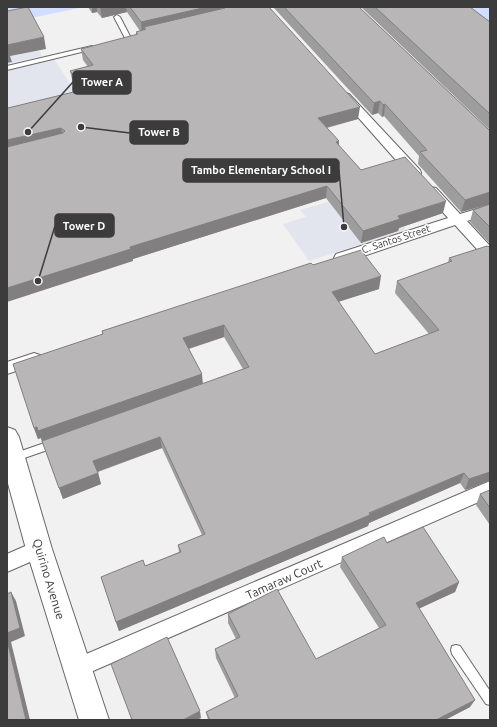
<svg xmlns="http://www.w3.org/2000/svg" width="497" height="727" viewBox="0 0 497 727" font-family="Ubuntu,sans-serif">
	<style>
		.built { fill: #e2e5ee }
		.green { fill: #d2deff }
		.lines { fill: none; stroke-linecap: round; stroke-linejoin: round }
		.lane-casing { stroke: #676769; stroke-width: 2 }
		.street-casing { stroke: #676769; stroke-width: 2 }
		.secondary-casing { stroke: #676769; stroke-width: 2 }
		.lane { fill: #fff; fill-rule: evenodd }
		.street { fill: #fff; fill-rule: evenodd }
		.secondary { fill: #fff; fill-rule: evenodd }
		.wall { fill: #9e9d9d; fill-rule: evenodd }
		.shaded-wall { fill: #817f80 }
		.building { fill: #b8b6b7; stroke: #817f80 }
		.labels { text-anchor: middle; dominant-baseline: central; stroke-width: 3; stroke-linejoin: round; paint-order: stroke }
		.street-label { font-size: 10px; fill: #3c3c3d; stroke: #fefeff }
		.near-street-label { font-size: 12px; fill: #3c3c3d; stroke: #fefeff }
		.leader { fill: none; stroke: #3c3c3d; stroke-width: 1.5 }
		.callout-dot { fill: #3c3c3d; stroke: #fefeff; stroke-width: 1.5 }
		.callout { fill: #3c3c3d; stroke: #3c3c3d; stroke-width: 1.5 }
		.callout-label { font-size: 11px; text-anchor: middle; font-weight: bold; fill: #fff }
	</style>
	<rect width="100%" height="100%" fill="#f1f1f2"/>
	<g class="built">
		<path d="M24 22 42 56 7 64V25Z"/>
		<path d="M54 59 80 99 7 119V70Z"/>
		<path d="M370 190 406 230 309 261 283 224 306 217 300 210Z"/>
	</g>
	<g class="green">
		<path d="M7 7H84L7 23Z"/>
		<path d="M466 7H490V26Z"/>
	</g>
	<g class="lines">
		<g class="lane-casing">
			<g id="lane">
				<path d="M117 15 120 17 132 40 131 41 126 40 114 17Z"/>
				<path d="M92 46 95 48 94 49 7 70V66Z"/>
				<path d="M53 440 56 441 57 444 56 447 7 464V456Z"/>
				<path d="M456 645 460 646 490 691V705L486 704 452 654 451 650 452 646Z"/>
			</g>
		</g>
		<g class="street-casing">
			<g id="street">
				<path d="M345 93 349 94 420 170 421 173 420 176H410L341 98 339 96 341 94Z"/>
				<path d="M431 187 436 188 460 214 490 205V214L467 221 490 246V260L485 258 455 225 346 262 341 263 336 262 334 258 336 254 448 218 424 191 426 188Z"/>
				<path d="M34 353 40 355 42 359 40 363 7 374V362Z"/>
				<path d="M490 481V497L84 675 77 678 70 675 67 668 70 661Z"/>
				<path d="M39 540 46 543 49 549 46 555 7 572V554Z"/>
			</g>
		</g>
		<g class="secondary-casing">
			<path id="secondary" d="M7 427 15 430 19 437 52 549 109 720H79L26 549 7 480Z"/>
		</g>
		<use href="#lane" class="lane"/>
		<use href="#street" class="street"/>
		<use href="#secondary" class="secondary"/>
	</g>
	<g class="wall">
		<path d="M88 7H269L358 119 327 128 339 141V146L361 170 443 213 399 228 398 231 361 243 326 198 133 259V261L8 108 79 91 73 83 70 71 88 67 83 60 81 49 136 35V32L140 31 127 12 102 18 97 12 92 13Z"/>
		<path d="M273 7H359L489 130H490V204L461 212 418 164 419 156 384 116 382 117 378 113 372 115Z"/>
		<path d="M361 7H470L490 22V130Z"/>
		<path d="M490 204V244L470 222 473 210Z"/>
		<path d="M490 247V481L465 490 460 483 369 523 368 526 119 631 101 577 145 566 179 552 178 545 202 535 162 448 98 472 101 484 63 499 41 438 38 439 34 428 102 334V331L313 265 379 289 338 302 375 354 429 334 395 293 397 281 448 263 449 258ZM224 337 243 369 203 384 189 349Z"/>
		<path d="M490 490V525L476 505 480 494Z"/>
		<path d="M387 543 459 582 455 592 419 608 470 707 445 720H208L206 712 235 698 216 658 215 649 236 639 228 623V614L316 659 379 628 340 567 342 557Z"/>
	</g>
	<g class="shaded-wall">
		<path d="M92 7H97V12L92 13Z"/>
		<path d="M100 7H126L127 12 102 18Z"/>
		<path d="M207 7H220L221 16 144 27 145 33 142 34 141 22Z"/>
		<path d="M44 37 46 49 10 56 12 62 7 63V45Z"/>
		<path d="M380 101 378 113 372 115 374 103Z"/>
		<path d="M385 104 384 116 382 117 383 105Z"/>
		<path d="M360 107 358 119 317 130 318 118Z"/>
		<path d="M61 128 64 140 7 153V140Z"/>
		<path d="M339 141 338 153 336 142Z"/>
		<path d="M327 186 326 198 133 259V261L7 302V288L130 247Z"/>
		<path d="M490 192V204L461 212 465 200Z"/>
		<path d="M446 201 443 213 399 228 398 231 361 243 363 231 398 216Z"/>
		<path d="M381 276 379 289 331 304 332 292Z"/>
		<path d="M224 325V337L184 350 183 338Z"/>
		<path d="M202 374 203 386 42 442 41 438 38 439 34 428Z"/>
		<path d="M160 437 162 448 96 472 93 461Z"/>
		<path d="M490 472V481L465 490 469 479Z"/>
		<path d="M98 473 101 484 63 499 59 488Z"/>
		<path d="M464 473 460 483 369 523 368 526 119 631 116 622Z"/>
		<path d="M459 582 455 592 412 612 416 603Z"/>
		<path d="M11 592 16 601 25 636 11 642 30 720H26L7 640V633Z"/>
		<path d="M475 700 470 707 445 720H436Z"/>
		<path d="M200 711 201 718 197 720H183Z"/>
	</g>
	<g class="building">
		<path d="M28 7 44 37 7 45V11Z"/>
		<path d="M130 7H207L141 22Z"/>
		<path d="M225 7H269L360 107 318 118 339 141 336 142 361 170 405 157 446 201 398 216 400 219 363 231 327 186 130 247 131 249 7 288V147L63 133 65 131 61 128 7 140V106L8 108 86 89 70 71 93 65 81 49 138 34 136 32 146 29 144 27 225 8Z"/>
		<path d="M284 7H359L489 130H490V192L465 200 420 152 427 150 385 104 383 105 380 101 374 103Z"/>
		<path d="M375 7H470L490 22V114Z"/>
		<path d="M490 204V227L473 210Z"/>
		<path d="M487 246 490 247V472L469 479 464 473 369 513 370 515 116 622 101 577 143 560 145 566 181 552 178 545 205 534 160 437 93 461 98 473 59 488 42 441 249 367 224 325 183 338 202 374 38 431 37 427 34 428 13 364 103 334 102 331 311 263 313 265 361 250 381 276 332 292 375 354 439 330 397 281 452 261 449 258Z"/>
		<path d="M490 490V508L480 494Z"/>
		<path d="M423 527 459 582 416 603 475 700 436 720H210L206 712 238 696 215 649 240 637 228 614 277 589 316 659 386 625 342 557 384 537 387 543Z"/>
		<path d="M11 592 20 628 7 633V594Z"/>
		<path d="M167 637 200 711 183 720H132L111 664Z"/>
		<path d="M7 640 26 720H7Z"/>
	</g>
	<g class="labels">
		<g class="street-label">
			<text transform="translate(396 239) rotate(-18)">C. Santos Street</text>
		</g>
		<g class="near-street-label">
			<text transform="translate(49 579) rotate(73)">Quirino Avenue</text>
			<text transform="translate(284 579) rotate(-24)">Tamaraw Court</text>
		</g>
	</g>
	<path class="leader" d="M28 132L73 82M81 127L130 133M344 227L339 170M38 281L55 226"/>
	<g class="callout-dot">
		<circle cx="28" cy="132" r="4"/>
		<circle cx="81" cy="127" r="4"/>
		<circle cx="344" cy="227" r="4"/>
		<circle cx="38" cy="281" r="4"/>
	</g>
	<g class="callout">
		<rect x="73" y="71" width="58" height="23" rx="4"/>
		<rect x="130" y="121" width="58" height="23" rx="4"/>
		<rect x="183" y="159" width="156" height="23" rx="4"/>
		<rect x="55" y="214" width="59" height="23" rx="4"/>
	</g>
	<g class="callout-label">
		<text x="102" y="86">Tower A</text>
		<text x="159" y="136">Tower B</text>
		<text x="261" y="174">Tambo Elementary School I</text>
		<text x="84" y="230">Tower D</text>
	</g>
	<rect width="497" height="727" fill="none" stroke="#3c3c3d" stroke-width="16"/>
</svg>
